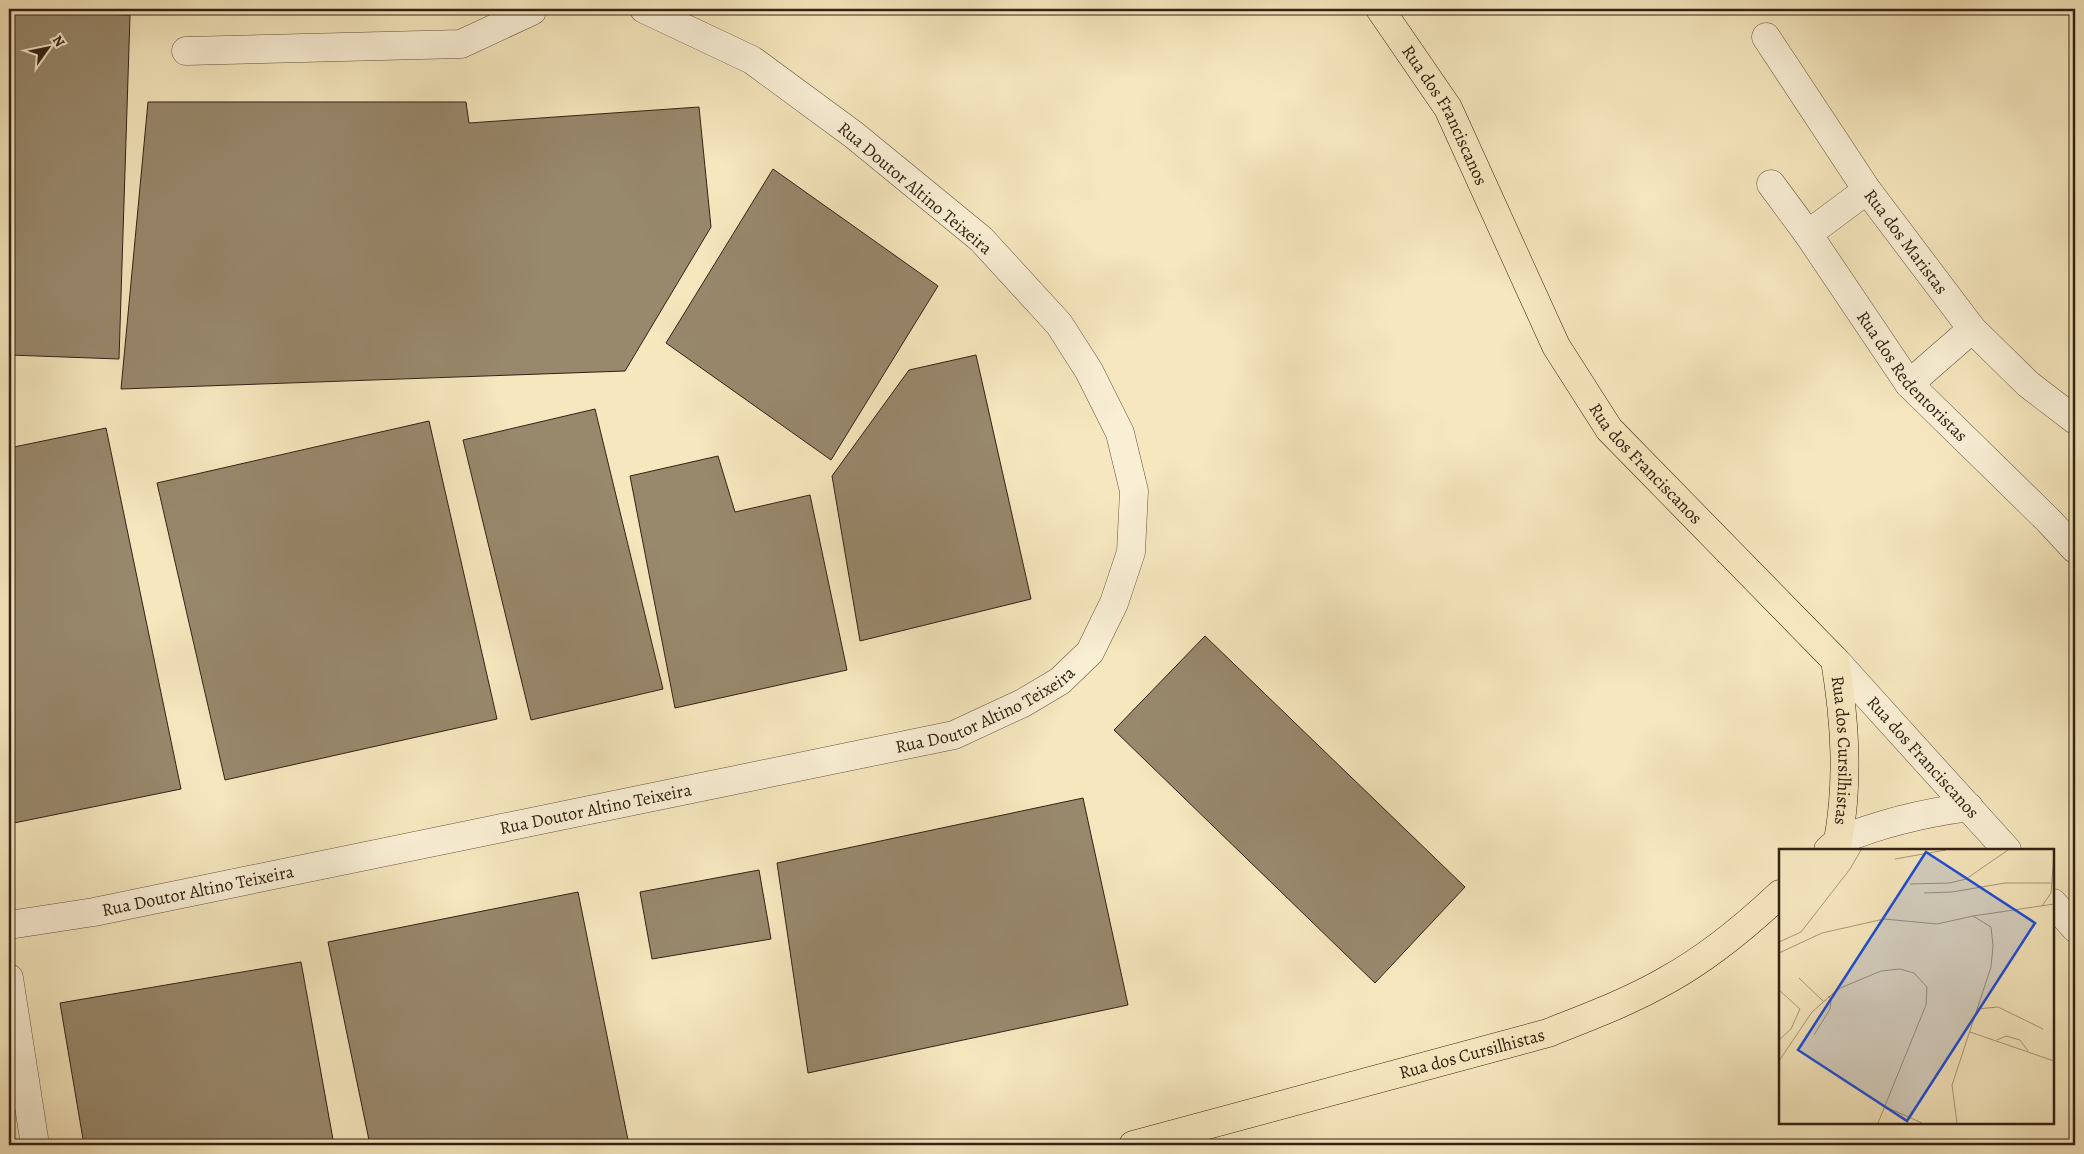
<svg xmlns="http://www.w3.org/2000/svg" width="2084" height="1154" viewBox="0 0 2084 1154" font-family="Alegreya,serif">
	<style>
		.building { fill: #98886c; stroke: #332214 }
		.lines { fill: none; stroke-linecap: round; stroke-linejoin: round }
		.minor-casing { stroke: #64533e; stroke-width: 29 }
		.major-casing { stroke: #332214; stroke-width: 29 }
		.minor { stroke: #f9efd5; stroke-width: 28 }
		.major { stroke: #f6e7be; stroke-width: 28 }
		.labels { text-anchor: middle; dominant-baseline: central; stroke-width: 4.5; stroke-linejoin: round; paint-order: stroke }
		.street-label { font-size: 18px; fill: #332214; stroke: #f9efd5 }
		.inset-road { fill: none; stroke: #a8987a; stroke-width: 1 }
		.view { fill: #1d4ed8; fill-opacity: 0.15; stroke: #1d4ed8; stroke-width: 2.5 }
		.inset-edge { fill: none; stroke: #332214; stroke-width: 2.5 }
	</style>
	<rect width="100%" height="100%" fill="#f6e7be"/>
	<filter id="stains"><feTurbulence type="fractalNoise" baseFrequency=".004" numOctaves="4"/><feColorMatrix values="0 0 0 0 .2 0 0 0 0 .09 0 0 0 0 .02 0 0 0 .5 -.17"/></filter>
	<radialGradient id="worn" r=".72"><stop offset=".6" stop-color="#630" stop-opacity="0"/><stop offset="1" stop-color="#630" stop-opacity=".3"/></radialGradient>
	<g class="building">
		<path d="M9 11 130 15 119 359 9 355Z"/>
		<path d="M148 102H466L469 123 699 107 711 227 625 371 121 389Z"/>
		<path d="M773 169 938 286 831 460 666 343Z"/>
		<path d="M976 355 1031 599 860 641 832 476 909 370Z"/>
		<path d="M595 409 663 689 531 720 463 440Z"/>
		<path d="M429 421 497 719 225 780 157 483Z"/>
		<path d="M106 428 181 789 9 824V448Z"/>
		<path d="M718 456 735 512 810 495 847 670 675 708 630 476Z"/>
		<path d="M1205 636 1465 887 1375 983 1114 730Z"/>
		<path d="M1083 798 1128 1005 808 1073 777 863Z"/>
		<path d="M759 870 771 939 652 959 640 892Z"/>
		<path d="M578 892 629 1145H370L328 942Z"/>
		<path d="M301 962 334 1145H84L60 1003Z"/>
	</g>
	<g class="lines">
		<g class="minor-casing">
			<g id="minor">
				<path id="s1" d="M1766 37 1867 190 1972 329 2028 384 2075 420"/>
				<path d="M186 51 461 44 532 11V9"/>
				<path id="s2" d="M1771 184 1808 234 1909 384 2048 520 2075 549"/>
				<path d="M1808 234 1867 190"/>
				<path d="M1909 384 1972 329"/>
				<path id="s3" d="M1835 660 2007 850"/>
				<path d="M1838 841C1881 823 1923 813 1969 807"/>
				<path d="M2053 903 2075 928"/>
				<path id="s4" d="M9 925 94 912 954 735 1023 703 1060 681 1090 652 1114 603 1131 552 1134 491 1120 433 1089 371 1059 324 981 239 854 135 752 60 644 9"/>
				<path d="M9 978 35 1145"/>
			</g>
		</g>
		<g class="major-casing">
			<g id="major">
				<path id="s5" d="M1380 9 1448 108 1556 346 1609 429 1835 660C1845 721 1849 780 1838 841L1828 850"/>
				<path id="s6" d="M1133 1145 1548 1033C1588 1017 1629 1002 1667 980 1709 957 1746 926 1780 894"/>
			</g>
		</g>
		<use href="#minor" class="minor"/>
		<use href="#major" class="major"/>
	</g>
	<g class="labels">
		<g class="street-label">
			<text stroke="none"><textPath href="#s5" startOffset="125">Rua dos Franciscanos</textPath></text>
			<text transform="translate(915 188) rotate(40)">Rua Doutor Altino Teixeira</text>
			<text stroke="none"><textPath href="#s1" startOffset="248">Rua dos Maristas</textPath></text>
			<text stroke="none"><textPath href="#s2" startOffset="239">Rua dos Redentoristas</textPath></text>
			<text stroke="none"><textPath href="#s5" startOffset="530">Rua dos Franciscanos</textPath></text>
			<text stroke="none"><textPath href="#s4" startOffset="1002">Rua Doutor Altino Teixeira</textPath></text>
			<text stroke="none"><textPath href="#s5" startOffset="894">Rua dos Cursilhistas</textPath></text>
			<text stroke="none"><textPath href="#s3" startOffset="131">Rua dos Franciscanos</textPath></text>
			<text stroke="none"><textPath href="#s4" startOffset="598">Rua Doutor Altino Teixeira</textPath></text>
			<text stroke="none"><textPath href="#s4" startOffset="192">Rua Doutor Altino Teixeira</textPath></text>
			<text stroke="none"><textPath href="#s6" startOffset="351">Rua dos Cursilhistas</textPath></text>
		</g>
	</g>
	<g transform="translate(1779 849)">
		<rect width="275" height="275" fill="#f6e7be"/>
		<path class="inset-road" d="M116 10 167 1M131 35 171 34 187 30 229 1M145 44 173 43 226 34H272M263 57 272 44 275 5M194 67 275 55M0 93 22 83 71 20 82 1M0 104 43 84 105 70 158 75 194 67 212 78 214 97 212 118 173 236 178 274M20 129 44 152M0 141 21 160 12 180 0 191M198 160 219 158 264 180M191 183 275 212M35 186 51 160 52 151 49 147M218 191 227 187 241 191 249 202M0 212 33 163 59 140 102 122 121 120 135 124 148 138 147 156 99 274M107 258 143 274"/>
		<path class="view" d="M147 3 256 74 128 272 19 201Z"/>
		<rect width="275" height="275" class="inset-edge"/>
	</g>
	<rect width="2084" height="1154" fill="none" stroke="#f6e7be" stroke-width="30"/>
	<rect x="10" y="10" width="2064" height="1134" fill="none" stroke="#332214" stroke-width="2.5"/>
	<rect x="15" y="15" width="2054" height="1124" fill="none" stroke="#332214"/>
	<g transform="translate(48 48) rotate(57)" stroke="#f9efd5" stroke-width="4" paint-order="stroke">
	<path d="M0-4L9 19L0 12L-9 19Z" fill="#332214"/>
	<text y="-8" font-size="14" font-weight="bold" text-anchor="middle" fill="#332214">N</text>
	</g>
	<rect width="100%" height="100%" filter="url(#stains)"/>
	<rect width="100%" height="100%" fill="url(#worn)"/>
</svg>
